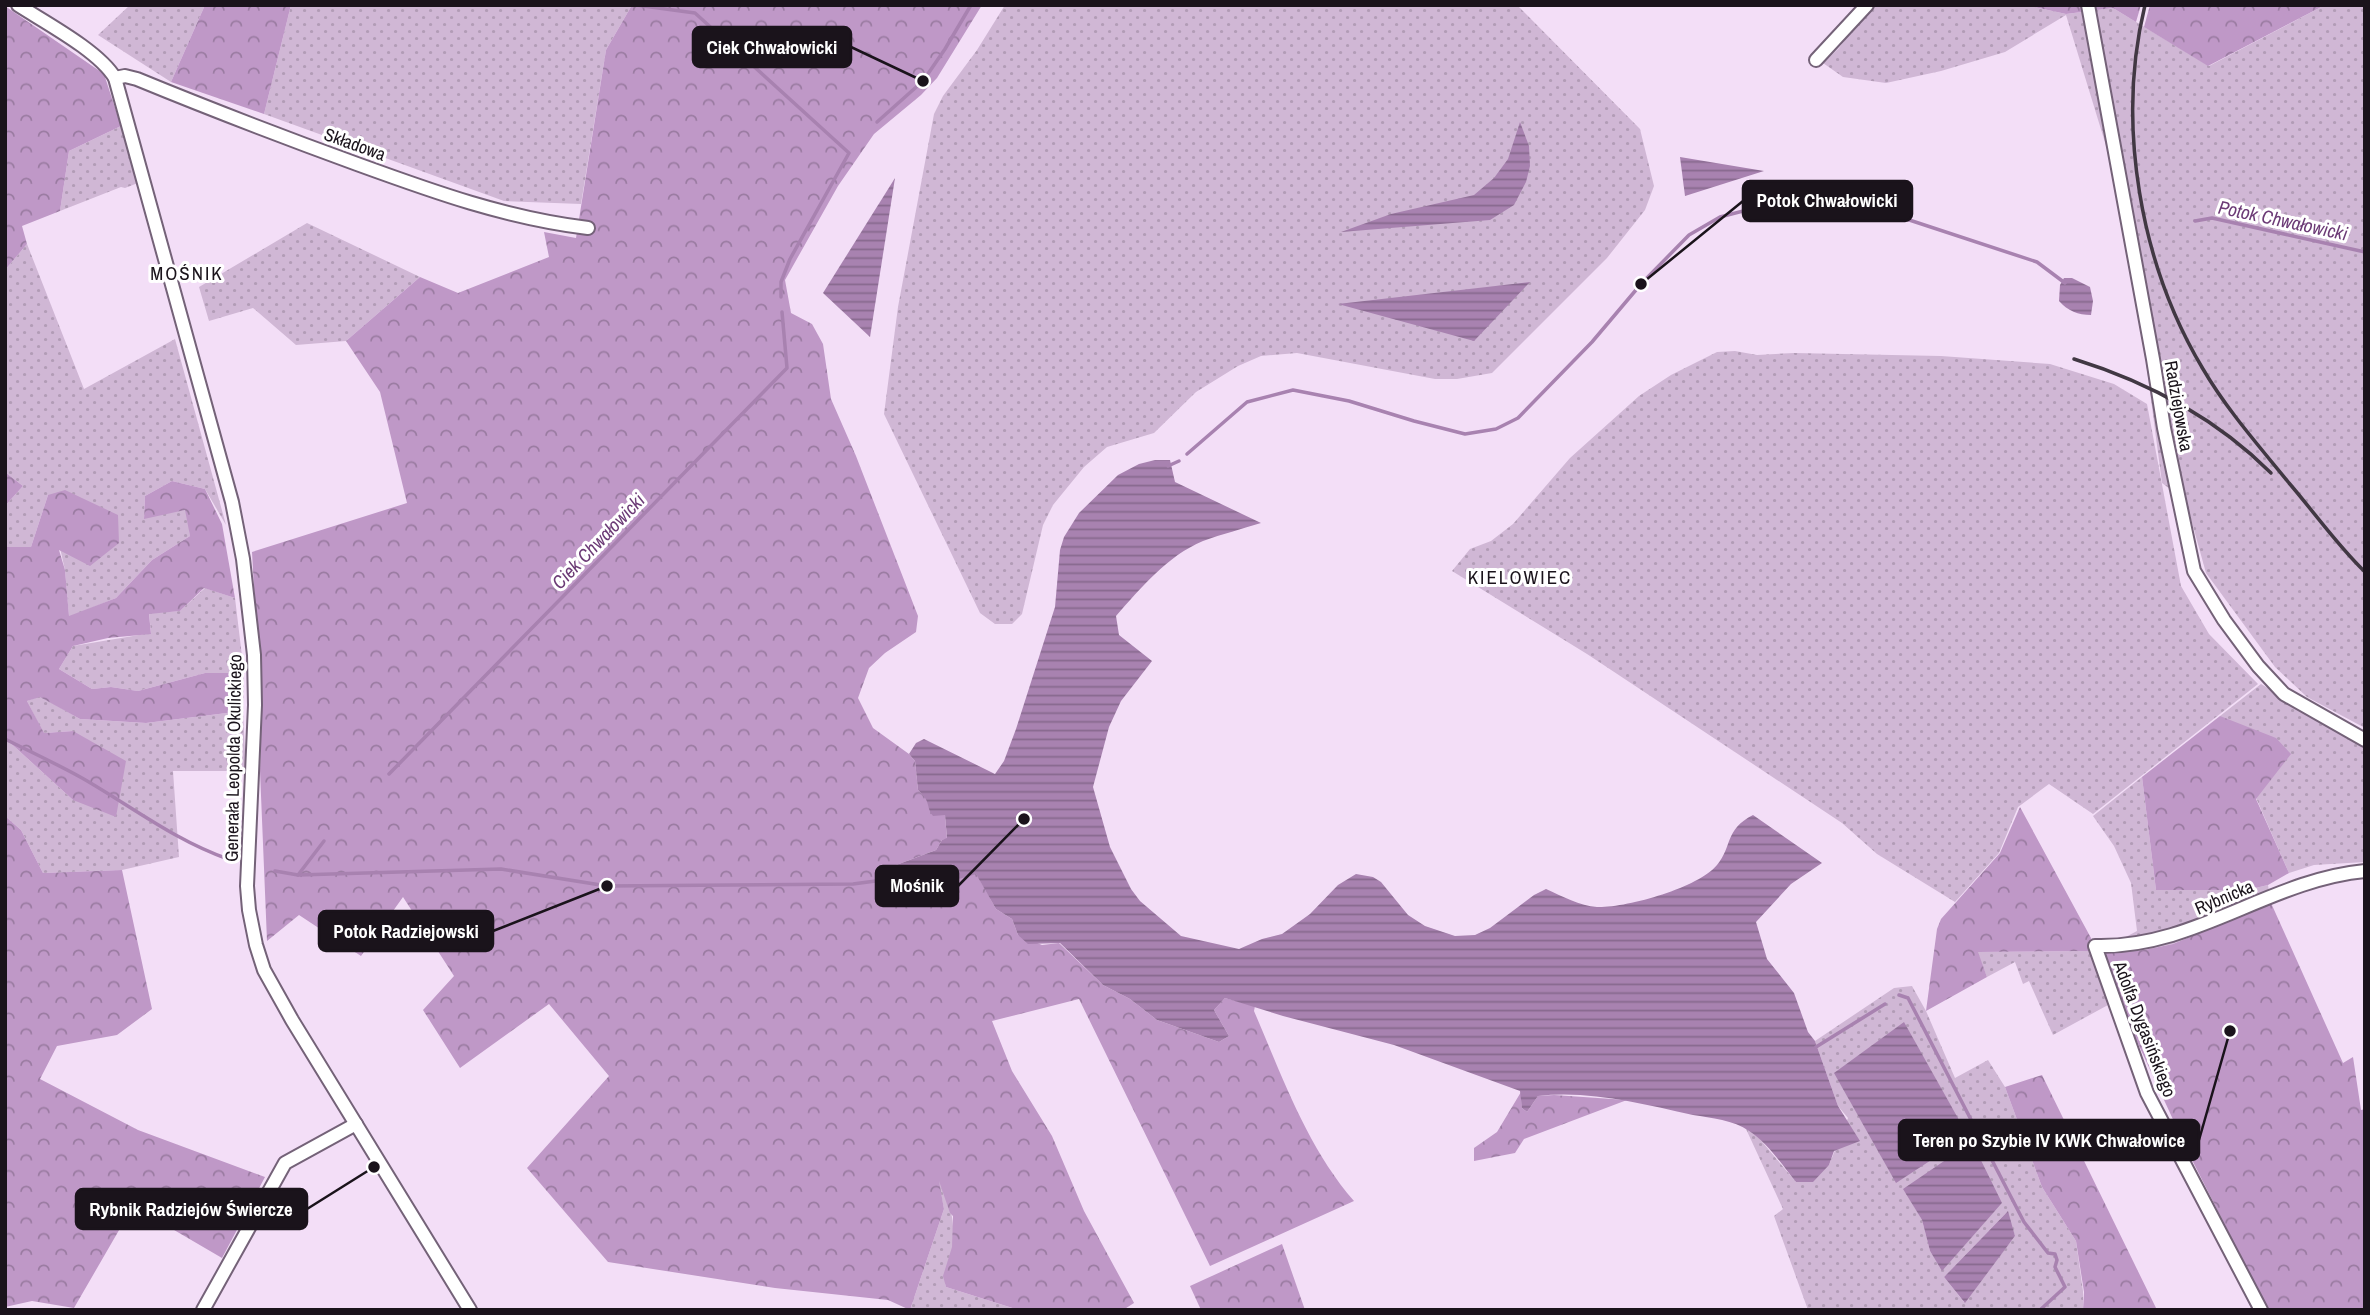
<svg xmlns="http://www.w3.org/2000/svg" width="2370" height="1315" viewBox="0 0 2370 1315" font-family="'Archivo Narrow',sans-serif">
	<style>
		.grass { fill: url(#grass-dots); fill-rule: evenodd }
		.forest { fill: url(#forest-crowns) }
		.water { fill: url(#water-rules) }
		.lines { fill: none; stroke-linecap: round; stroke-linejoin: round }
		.stream { stroke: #a882b0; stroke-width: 3.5 }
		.minor-casing { stroke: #746278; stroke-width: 16 }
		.minor { stroke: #fff; stroke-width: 12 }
		.rail { stroke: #413843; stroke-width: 3.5 }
		.labels { text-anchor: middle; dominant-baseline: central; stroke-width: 6; stroke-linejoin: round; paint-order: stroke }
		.street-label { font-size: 18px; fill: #1a131b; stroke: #fff }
		.water-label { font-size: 19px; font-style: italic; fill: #6c3b76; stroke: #fff }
		.neighbourhood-label { font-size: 19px; letter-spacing: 2px; fill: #1a131b; stroke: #fff }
		.leader { fill: none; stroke: #1a131b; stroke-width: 2.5 }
		.callout-dot { fill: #1a131b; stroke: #fff; stroke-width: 2.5 }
		.callout { fill: #1a131b; stroke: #1a131b; stroke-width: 2.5 }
		.callout-label { font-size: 19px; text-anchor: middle; font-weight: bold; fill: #fff }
	</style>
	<defs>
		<pattern id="grass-dots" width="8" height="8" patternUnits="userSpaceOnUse" patternTransform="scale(1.75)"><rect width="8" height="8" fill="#d0b7d5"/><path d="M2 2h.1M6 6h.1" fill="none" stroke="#b29cb6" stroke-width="1.8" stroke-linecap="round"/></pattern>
		<pattern id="forest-crowns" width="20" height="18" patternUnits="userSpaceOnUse" patternTransform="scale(1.75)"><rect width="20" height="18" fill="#bf98c7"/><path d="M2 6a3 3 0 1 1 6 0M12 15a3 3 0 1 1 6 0" fill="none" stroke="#9a7ba1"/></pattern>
		<pattern id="water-rules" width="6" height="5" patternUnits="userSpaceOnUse" patternTransform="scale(1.75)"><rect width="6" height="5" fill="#a882b0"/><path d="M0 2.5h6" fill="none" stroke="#88698e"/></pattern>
	</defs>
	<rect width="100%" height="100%" fill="#f3def7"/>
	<g class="grass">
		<path d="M130 5H205L171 82 98 35Z"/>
		<path d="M291 5H632L606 50 581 204 504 201 264 114Z"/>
		<path d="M1005 5H1517L1640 129 1654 186 1645 210 1607 258 1492 373 1457 379H1435L1297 353 1261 356 1238 366 1196 392 1154 433 1107 447 1084 467 1053 505 1043 525 1022 614 1012 624H995L980 613 884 414 898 307 934 114 943 96 977 50Z"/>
		<path d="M1873 5H2025L2066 14 2113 8 2209 66 2325 5H2365V728L2307 697 2275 667 2206 573 2186 501 2162 483 2146 362 2107 149 2066 15 2005 52 1941 71 1886 83 1843 77 1823 63 1838 49Z"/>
		<path d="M121 126 143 181 125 188 121 187 60 211 69 151Z"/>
		<path d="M307 223 420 277 346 341 296 345 253 308 209 321 199 287Z"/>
		<path d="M27 244 84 389 175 339 226 525 205 489 172 481 145 496 144 518 187 505 190 536 152 560 116 598 69 617 65 570 48 495 31 547H5V506L23 486 5 472V270Z"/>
		<path d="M1735 351 1757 355 1794 353 1941 356 2050 364 2114 384 2147 404 2181 586 2209 634 2258 684 2093 814 2049 784 2018 807 1999 853 1955 902 1877 854 1842 823 1587 654 1452 571 1470 549 1491 541 1513 524 1570 458 1639 396 1671 375 1717 352Z"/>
		<path d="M205 588 235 598 244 673H205L138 691 111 687 92 689 59 669 73 646 151 633 149 613 180 611Z"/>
		<path d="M2261 684 2365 747V862L2314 865 2289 873 2220 716Z"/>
		<path d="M40 696 80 719 146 723 243 711 246 771H173L179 857 122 870 43 873 21 830 5 816V738L73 800V731L43 733 27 701Z"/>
		<path d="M2142 777 2156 890H2247L2268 885 2271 903 2173 944 2144 950 2104 952 2091 938 2120 940 2137 931 2131 883 2114 846 2093 816Z"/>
		<path d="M2089 951 2108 1005 2053 1035 2029 981 2023 984 2015 962 1987 977 1977 952Z"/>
		<path d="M1912 986 1926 1011 1955 1078 1988 1060 2005 1087 2042 1187 2076 1241 2083 1291V1310H1808L1774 1216 1783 1209 1746 1129 1758 1137 1796 1182 1829 1165 1848 1118 1838 1106 1815 1041 1894 988ZM1904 1189 2002 1203 1942 1270 1930 1251 1922 1220ZM2007 1212 2015 1236 1964 1302 1944 1277Z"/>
		<path d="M937 1174C948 1201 955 1213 953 1244 951 1260 942 1271 946 1287L1019 1310H910L944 1209Z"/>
	</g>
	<g class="forest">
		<path d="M205 5H291L264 114 171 82Z"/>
		<path d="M632 5H982L937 78 921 95 874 134 838 186 785 280 791 313 812 324 823 344 831 399 856 456 918 616 916 632 885 653 869 668 858 698 873 728 909 754 915 761 918 790 928 799 930 806 945 815 947 839 942 840 936 850 883 870 882 880C911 882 949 885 976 873L996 909 1012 919 1018 935 1042 945 1059 943 1103 985 1130 999 1157 1020 1219 1042 1229 1036 1214 1010 1225 998 1255 1006 1254 1011C1282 1076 1307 1147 1354 1201L1210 1266 1079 999 992 1021 1012 1071 1052 1136 1084 1211 1134 1303 1123 1310H1019L946 1287 943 1276 952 1247 953 1216 950 1213 939 1181 944 1209 910 1310 888 1300 775 1288 608 1262 527 1168 609 1076 549 1004 460 1068 423 1010 454 976 403 897 361 956 299 915 267 941 260 771 261 715 252 552 407 503 380 392 346 341 420 277 458 293 549 257 544 232 576 238 606 50Z"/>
		<path d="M2025 5H2141L2136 22 2113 8 2066 14Z"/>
		<path d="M2150 5H2325L2208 66 2144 27Z"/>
		<path d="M5 6 104 74 121 126 69 151 60 211 22 226 27 244 5 270Z"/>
		<path d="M5 472 23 486 5 506Z"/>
		<path d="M172 481 205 489 222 524 235 598 204 588 180 611 149 614 151 634 108 638 73 646 59 669 92 689 111 687 138 691 205 673H244L243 711 146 723 80 719 40 697 27 701 44 733 73 731 126 761 116 817 73 800 5 738V547H31L48 495 65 490 118 515 119 543 90 566 59 550 65 570 69 616 116 598 152 560 190 536 185 510 144 519 145 496Z"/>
		<path d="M2220 716 2276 738 2291 754 2256 799 2289 873 2268 885 2247 890H2156L2142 777Z"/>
		<path d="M2020 807 2091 938 2089 951 1978 952 1987 977 1926 1011 1937 929 1941 919 2000 853Z"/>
		<path d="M5 816 21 830 43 873 122 870 152 1009 117 1035 57 1046 40 1079 138 1130 265 1177 222 1258 133 1206 74 1308 32 1301 5 1307Z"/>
		<path d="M2271 903 2343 1063 2353 1057 2361 1110 2365 1109V1310H2268L2188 1152 2117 998 2104 952 2144 950 2173 944Z"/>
		<path d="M2042 1075 2157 1310H2083L2084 1292 2076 1241 2042 1187 2005 1087Z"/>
		<path d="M1521 1092 1522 1108 1527 1112 1538 1096 1554 1095 1627 1100 1524 1139 1515 1153 1474 1161V1148L1497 1132Z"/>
		<path d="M1282 1244 1305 1310H1201L1190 1286Z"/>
	</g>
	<g class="water">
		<path d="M1520 122 1529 146 1530 166 1526 182 1514 205 1490 220 1341 232 1391 214 1474 195 1494 178 1508 159Z"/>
		<path d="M1680 157 1764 171 1685 196Z"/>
		<path d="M895 178 870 337 823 293Z"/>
		<path d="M2064 278H2072L2090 287 2093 301 2091 315C2078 315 2068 311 2059 301L2060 285Z"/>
		<path d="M1530 282 1474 341 1338 304Z"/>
		<path d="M1155 460H1170L1175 482 1261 523C1242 529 1222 534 1203 541 1167 556 1141 588 1116 616L1119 635 1152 661 1121 701 1109 727 1093 787 1110 847 1131 889 1140 901 1181 936 1239 949 1262 939 1282 934 1310 914 1338 885 1356 874 1373 877 1381 882 1408 915 1425 926 1455 936 1475 935 1490 928 1534 895 1546 889C1562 896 1580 906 1597 907 1626 908 1698 888 1717 865 1733 846 1724 830 1753 815L1822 863 1791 884 1756 922 1767 959 1794 993 1808 1032 1815 1041 1838 1106 1860 1141 1834 1151 1829 1165 1813 1182H1796C1782 1165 1768 1143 1749 1131 1734 1120 1711 1118 1693 1115 1642 1104 1590 1090 1538 1096L1527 1112 1522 1108 1520 1091 1394 1045 1283 1016 1225 998 1214 1010 1229 1036 1219 1042 1157 1020 1130 999 1103 985 1060 943 1028 944 1018 935 1012 919 996 909 976 874C947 885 912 880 882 881L883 870 936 850 942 840 947 838 945 815 933 816C925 805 932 803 918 790L915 761 909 754 916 743 924 739 995 774 1004 761 1016 729 1055 607 1060 550 1064 537 1079 513 1118 475 1139 464Z"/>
		<path d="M1904 1022 1968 1136 1896 1183 1834 1073Z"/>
		<path d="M1972 1142 2002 1203 1942 1271 1930 1251 1922 1220 1903 1189Z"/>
		<path d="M2008 1211 2015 1236 1965 1303 1944 1277Z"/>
	</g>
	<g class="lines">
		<g class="stream">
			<path d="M636 5 695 13 849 153 790 259 781 282V297"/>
			<path d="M877 122 923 81 945 49 971 5"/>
			<path d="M1820 196 1821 183"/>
			<path d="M2195 221 2212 218 2365 252"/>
			<path d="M1187 454 1247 402 1293 390 1349 401 1414 421 1465 434 1496 429 1518 418 1592 342 1641 284 1689 235 1720 217 1786 200 1823 196 1885 212 2037 262 2065 283"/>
			<path d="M1168 466 1179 461"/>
			<path d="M5 739C31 752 57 764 82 778 131 806 174 840 228 859"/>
			<path d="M389 774 787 368 782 312"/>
			<path d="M275 871 298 875 501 869 607 886 853 884 883 880"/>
			<path d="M298 875 324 841"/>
			<path d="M1899 995 1908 998 2024 1222 2048 1253 2055 1254 2057 1260 2055 1267 2065 1287 2040 1310"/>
			<path d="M1816 1047 1885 1004"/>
		</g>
		<g class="minor-casing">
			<g id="minor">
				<path d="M18 5C46 23 99 51 115 78L232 502 243 559 254 655 255 705 247 886 249 910 256 945 264 970 292 1020 470 1310"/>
				<path d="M2088 5 2153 359 2164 428 2194 571 2224 620 2258 666 2284 694 2365 740"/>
				<path d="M1816 60 1867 5"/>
				<path d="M115 78 125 76 137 79C210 109 283 137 357 164 434 192 506 218 588 228"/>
				<path d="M203 1310 285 1163 356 1124"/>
				<path d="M2261 1310 2147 1093 2095 946C2194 949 2269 880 2365 871"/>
			</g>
		</g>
		<use href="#minor" class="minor"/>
		<g class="rail">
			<path d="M2145 5C2116 124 2140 264 2203 369 2227 410 2259 446 2289 483 2314 512 2337 545 2365 572"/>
			<path d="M2074 359C2148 382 2216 418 2271 473"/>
		</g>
	</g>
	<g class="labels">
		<g class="street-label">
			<text transform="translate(355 144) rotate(20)">Składowa</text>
			<text transform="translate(2179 406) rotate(80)">Radziejowska</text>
			<text transform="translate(233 758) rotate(-89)">Generała Leopolda Okulickiego</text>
			<text transform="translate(2224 897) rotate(-23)">Rybnicka</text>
			<text transform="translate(2145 1029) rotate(69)">Adolfa Dygasińskiego</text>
		</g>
		<g class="water-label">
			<text transform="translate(2283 220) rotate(12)">Potok Chwałowicki</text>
			<text transform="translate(598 541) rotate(-46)">Ciek Chwałowicki</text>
		</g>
		<g class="neighbourhood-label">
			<text x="187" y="273">MOŚNIK</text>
			<text x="1520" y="577">KIELOWIEC</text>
		</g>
	</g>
	<path class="leader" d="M923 81L851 47M1641 284L1743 201M1024 819L958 886M607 886L493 931M2230 1031L2199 1140M374 1167L307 1209"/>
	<g class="callout-dot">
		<circle cx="923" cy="81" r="7"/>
		<circle cx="1641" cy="284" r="7"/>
		<circle cx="1024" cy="819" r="7"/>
		<circle cx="607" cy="886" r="7"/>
		<circle cx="2230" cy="1031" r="7"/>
		<circle cx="374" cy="1167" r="7"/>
	</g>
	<g class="callout">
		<rect x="693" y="27" width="158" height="40" rx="7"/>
		<rect x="1743" y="181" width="169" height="40" rx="7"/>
		<rect x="876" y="866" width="82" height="40" rx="7"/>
		<rect x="319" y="911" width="174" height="40" rx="7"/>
		<rect x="1899" y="1120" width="300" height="40" rx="7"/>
		<rect x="76" y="1189" width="231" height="40" rx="7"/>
	</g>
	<g class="callout-label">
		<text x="772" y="54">Ciek Chwałowicki</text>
		<text x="1827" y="207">Potok Chwałowicki</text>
		<text x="917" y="892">Mośnik</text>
		<text x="406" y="938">Potok Radziejowski</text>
		<text x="2049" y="1147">Teren po Szybie IV KWK Chwałowice</text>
		<text x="191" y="1216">Rybnik Radziejów Świercze</text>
	</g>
	<rect width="2370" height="1315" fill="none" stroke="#1a131b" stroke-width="14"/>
</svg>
